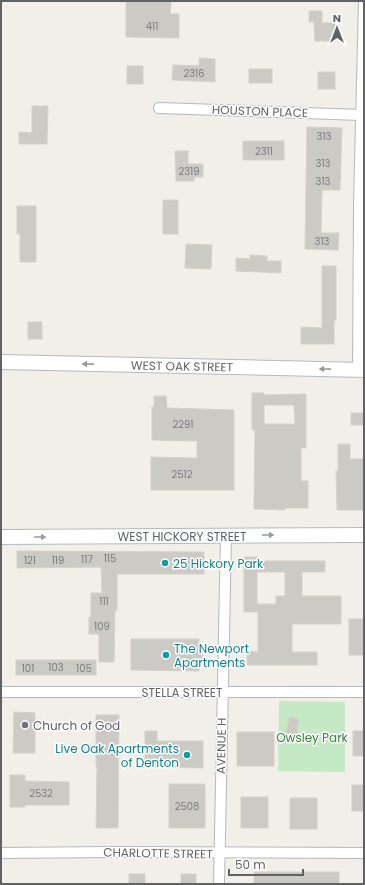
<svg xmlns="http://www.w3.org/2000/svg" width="365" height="885" viewBox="0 0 365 885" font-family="Poppins,sans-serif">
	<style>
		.green { fill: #c5e8c5 }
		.building { fill: #cccac5; stroke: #d6d1c6; fill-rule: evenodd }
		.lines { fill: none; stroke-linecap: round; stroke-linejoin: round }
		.minor-casing { stroke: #b5b8bc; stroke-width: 12 }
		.secondary-casing { stroke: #b6babf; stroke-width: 16 }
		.minor { stroke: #fff; stroke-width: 10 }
		.secondary { stroke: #fff; stroke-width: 14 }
		.oneway { fill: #979a9d }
		.culture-dot { fill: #0f9aa8; stroke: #fff; stroke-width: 1.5 }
		.worship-dot { fill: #6b7280; stroke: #fff; stroke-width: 1.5 }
		.labels { text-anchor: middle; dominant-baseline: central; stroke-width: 3; stroke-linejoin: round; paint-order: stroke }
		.number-label { font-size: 10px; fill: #7a7d7f }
		.street-label { font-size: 12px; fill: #5f6368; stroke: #fff }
		.culture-label { font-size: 12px; fill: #0d838f; stroke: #fff; text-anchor: start }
		.worship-label { font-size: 12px; fill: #5b616d; stroke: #fff; text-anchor: start }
		.park-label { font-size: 12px; fill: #348238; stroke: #fff }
	</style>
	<rect width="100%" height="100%" fill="#f1efe8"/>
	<path class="green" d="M279 701 345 702V772L278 771Z"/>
	<g class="building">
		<path d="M126 1H171L170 14H179V38L126 37Z"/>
		<path d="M309 11H322V23H336V41H315L314 22H309Z"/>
		<path d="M199 58 215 59V82L172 80 173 65 199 66Z"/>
		<rect x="127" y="66" width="16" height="18"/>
		<rect x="249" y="69" width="23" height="14"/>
		<rect x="318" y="72" width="17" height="17"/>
		<path d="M32 106H48L47 144H19V132L32 133Z"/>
		<path d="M307 127 342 128 340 190H322L321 233H339L338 250 305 249Z"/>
		<rect x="243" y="141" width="41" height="19"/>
		<path d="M175 151H188V164H203V177H194V181H176Z"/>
		<rect x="163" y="200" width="15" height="34"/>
		<path d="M17 206H36V262H20V234H17Z"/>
		<path d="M186 244 212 245 211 269 185 268Z"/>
		<path d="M250 255 267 256V261H281V273L236 271V258L250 259Z"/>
		<path d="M322 266H336V320H334V344H301V327L322 328Z"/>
		<rect x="28" y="322" width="14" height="17"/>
		<path d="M252 393H264V395L306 394V448H301V481H308V508H285V510L254 509 255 430H252ZM264 405H294L295 424H264Z"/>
		<path d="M154 396H166L167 408 234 410V490H151V457L196 458 197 457V441L152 440V407H154Z"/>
		<rect x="351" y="413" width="13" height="12"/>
		<path d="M338 444H350V459H364V510H337L336 471H338Z"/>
		<path d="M17 551 204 552V574H117V610H115L114 662H99V634H89V617H91V593H102L101 567 17 568Z"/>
		<path d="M244 557H257V561H325V572H302V596H341V624H292V652H317V665H247V651L258 652V612H244ZM257 572H285V596H276V604H257Z"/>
		<rect x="349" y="619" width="14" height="36"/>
		<path d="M131 639H199V647H202V664H199V671L131 670Z"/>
		<rect x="16" y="660" width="80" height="15"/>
		<path d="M14 712 35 713V753H13Z"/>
		<path d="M96 715H119L118 828H96L97 767H96Z"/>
		<path d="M289 717 299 719 296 735 286 734Z"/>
		<path d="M145 731H157V741H203V768L145 767Z"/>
		<rect x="353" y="731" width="11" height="25"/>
		<rect x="237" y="732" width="37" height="34"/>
		<path d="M10 775H25V781L69 782V805H25V807H10Z"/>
		<rect x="169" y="784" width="36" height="44"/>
		<rect x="352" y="785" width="12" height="26"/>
		<rect x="241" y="797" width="27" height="31"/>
		<rect x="290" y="798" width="27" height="31"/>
		<rect x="254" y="872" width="85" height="12"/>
		<rect x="129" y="874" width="16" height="10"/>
		<rect x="181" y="874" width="15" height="10"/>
	</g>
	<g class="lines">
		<g class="minor-casing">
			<g id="minor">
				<path d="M159 108 361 115"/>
				<path d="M358 370 359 205 364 1"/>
				<path d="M1 692H364"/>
				<path d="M1 853 111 852 364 853"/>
				<path d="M219 884 226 535"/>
			</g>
		</g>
		<g class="secondary-casing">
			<g id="secondary">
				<path d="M1 362 364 370"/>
				<path d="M1 537 364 535"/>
			</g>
		</g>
		<use href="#minor" class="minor"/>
		<use href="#secondary" class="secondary"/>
	</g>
	<defs><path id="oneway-solid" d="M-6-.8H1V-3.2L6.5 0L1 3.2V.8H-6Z"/></defs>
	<g class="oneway">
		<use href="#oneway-solid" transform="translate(88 364) rotate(-179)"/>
		<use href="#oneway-solid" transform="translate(325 369) rotate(-179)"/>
		<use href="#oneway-solid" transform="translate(268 535)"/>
		<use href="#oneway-solid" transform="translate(40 537)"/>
	</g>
	<g class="culture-dot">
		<circle cx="165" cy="563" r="4"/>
		<circle cx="166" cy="655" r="4"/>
		<circle cx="187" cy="755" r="4"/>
	</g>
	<circle class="worship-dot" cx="25" cy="725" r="4"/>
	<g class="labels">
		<g class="number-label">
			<text x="152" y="26">411</text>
			<text x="194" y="73">2316</text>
			<text x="324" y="136">313</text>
			<text x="264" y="151">2311</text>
			<text x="323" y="163">313</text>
			<text x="189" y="171">2319</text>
			<text x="323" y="181">313</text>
			<text x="322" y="241">313</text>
			<text x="183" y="424">2291</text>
			<text x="182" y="474">2512</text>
			<text x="110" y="558">115</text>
			<text x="87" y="559">117</text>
			<text x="30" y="560">121</text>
			<text x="58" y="560">119</text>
			<text x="104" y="601">111</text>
			<text x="102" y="626">109</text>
			<text x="56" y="667">103</text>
			<text x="28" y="668">101</text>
			<text x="84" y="668">105</text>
			<text x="41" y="793">2532</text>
			<text x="187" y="806">2508</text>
		</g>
		<g class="street-label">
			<text transform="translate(260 111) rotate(2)">HOUSTON PLACE</text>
			<text transform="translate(182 366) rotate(1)">WEST OAK STREET</text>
			<text x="182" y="536">WEST HICKORY STREET</text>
			<text x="182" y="692">STELLA STREET</text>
			<text transform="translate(221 746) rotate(-89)">AVENUE H</text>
			<text transform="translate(158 853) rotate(1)">CHARLOTTE STREET</text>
		</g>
		<g class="culture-label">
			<text x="173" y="563">25 Hickory Park</text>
			<text x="174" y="648">The Newport<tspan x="174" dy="14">Apartments</tspan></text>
			<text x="179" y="748" text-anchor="end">Live Oak Apartments<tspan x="179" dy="14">of Denton</tspan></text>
		</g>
		<g class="worship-label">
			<text x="33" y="725">Church of God</text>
		</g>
		<g class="park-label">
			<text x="312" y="737">Owsley Park</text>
		</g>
	</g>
	<rect width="365" height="885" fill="none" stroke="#5f6368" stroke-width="4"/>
	<g transform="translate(337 28)" stroke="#ffffff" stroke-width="3" paint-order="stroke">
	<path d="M0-3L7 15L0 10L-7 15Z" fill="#5f6368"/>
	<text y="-6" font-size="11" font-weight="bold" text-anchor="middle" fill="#5f6368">N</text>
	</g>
	<path d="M229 869v6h74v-6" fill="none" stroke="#5f6368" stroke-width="2"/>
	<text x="235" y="869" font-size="12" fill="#5f6368" stroke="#ffffff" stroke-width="3" paint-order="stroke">50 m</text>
</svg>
